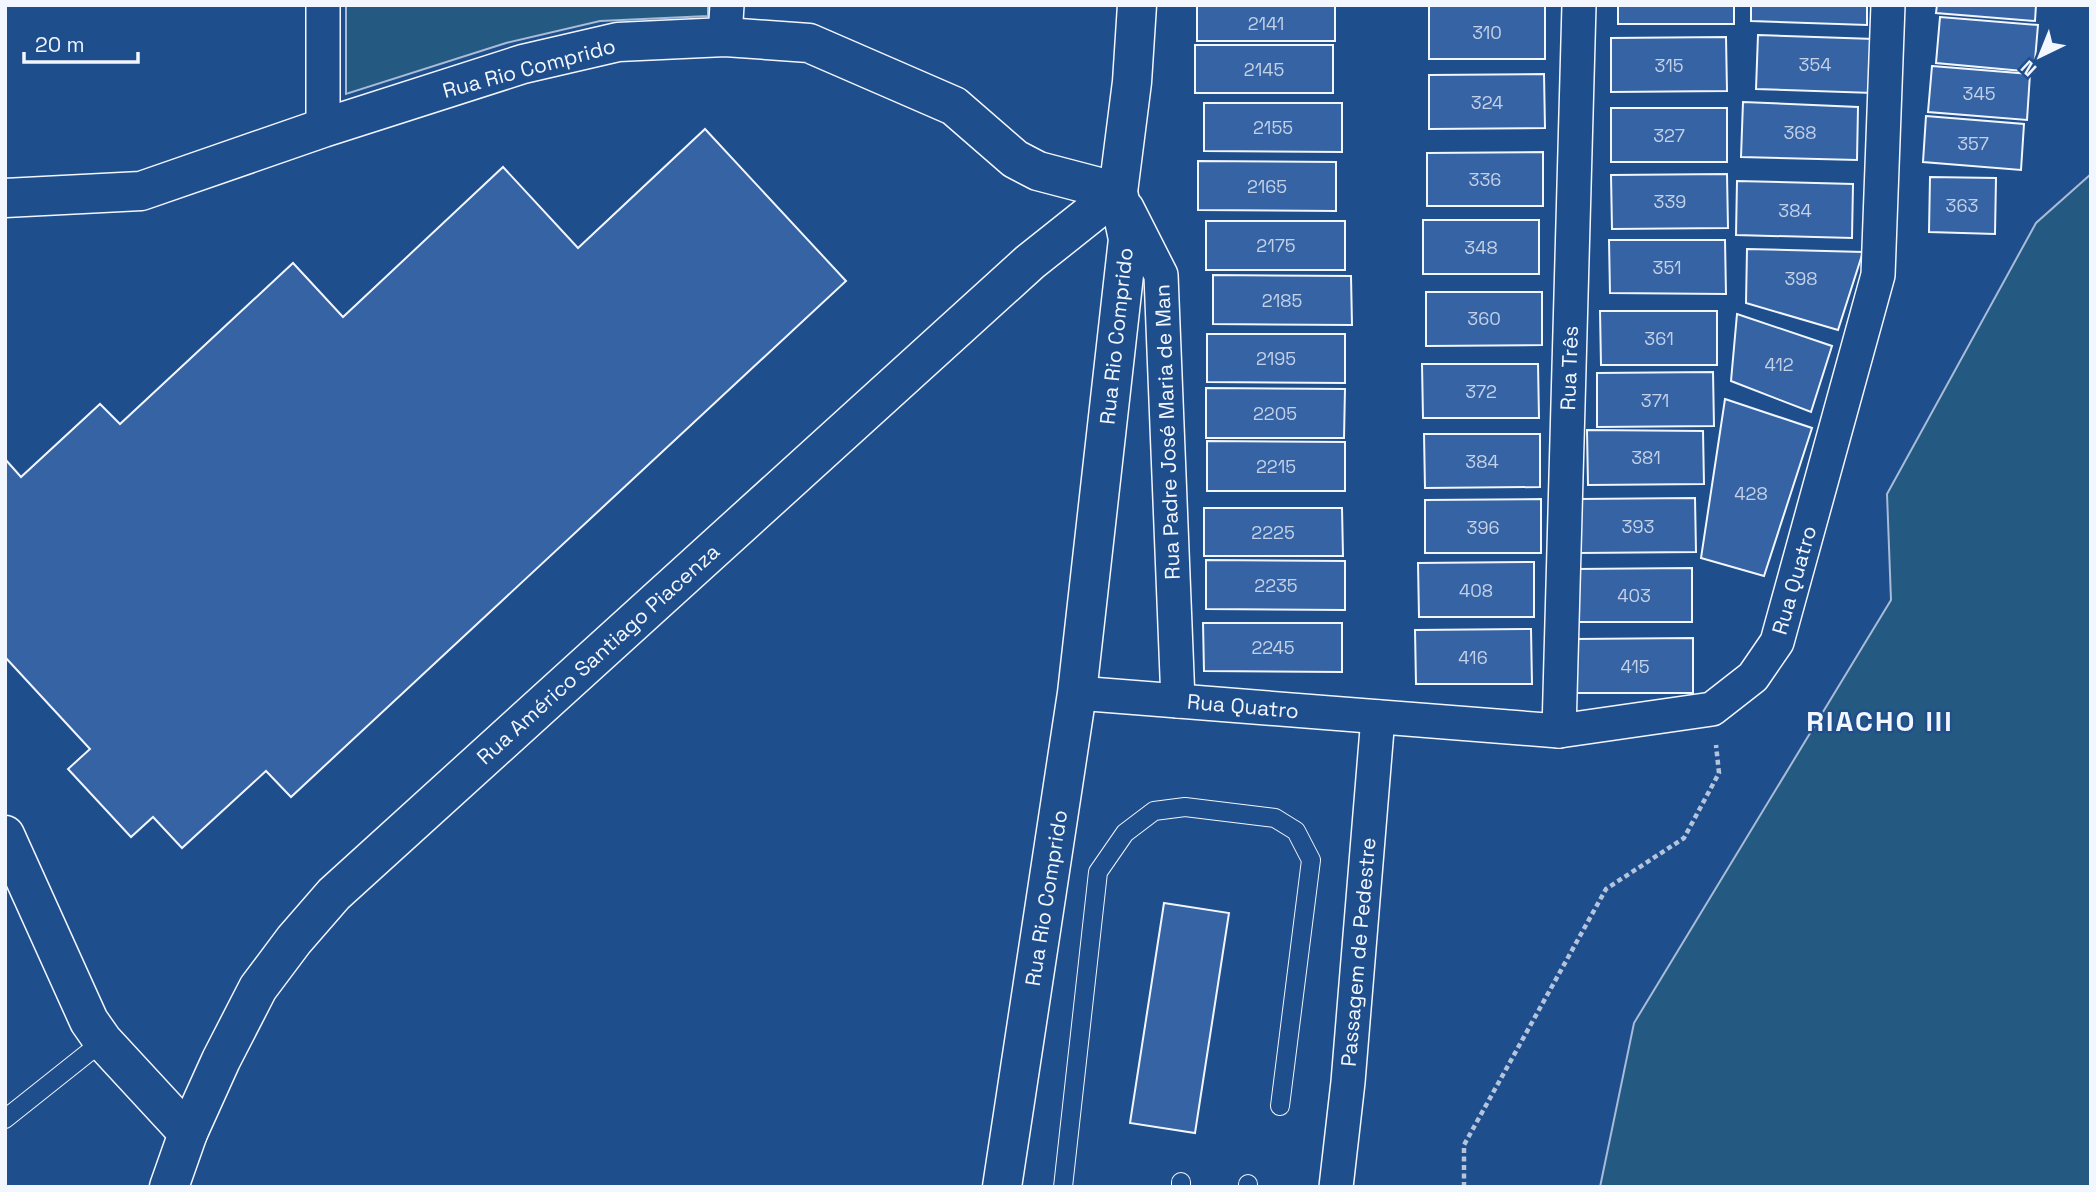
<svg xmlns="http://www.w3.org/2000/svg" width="2096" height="1192" viewBox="0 0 2096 1192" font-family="'Space Grotesk',sans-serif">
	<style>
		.green { fill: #245a82; stroke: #a8bbd7; stroke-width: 2 }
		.building { fill: #3563a3; stroke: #f2f6ff; stroke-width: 2 }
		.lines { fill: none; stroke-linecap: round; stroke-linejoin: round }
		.service-casing { stroke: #f2f6ff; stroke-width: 20 }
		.minor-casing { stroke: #f2f6ff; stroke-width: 36 }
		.tertiary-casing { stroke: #f2f6ff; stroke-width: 41 }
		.path { stroke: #b3c4dc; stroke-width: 4.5; stroke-dasharray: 5 3.5; stroke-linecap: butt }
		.service { stroke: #1f4e8c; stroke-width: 18 }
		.minor { stroke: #1f4e8c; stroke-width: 33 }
		.tertiary { stroke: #1f4e8c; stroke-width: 38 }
		.labels { text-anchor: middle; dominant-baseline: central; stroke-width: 5; stroke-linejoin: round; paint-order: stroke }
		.number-label { font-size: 18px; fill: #c3d1e8 }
		.street-label { font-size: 21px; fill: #f2f6ff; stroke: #1f4e8c }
		.district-label { font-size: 28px; font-weight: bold; letter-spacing: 2px; fill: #f2f6ff; stroke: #1f4e8c }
	</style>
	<rect width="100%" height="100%" fill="#1f4e8c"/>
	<g class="green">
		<path d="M346 5H708V16L600 21 506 43 346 94Z"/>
		<path d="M2091 174V1187H1600L1634 1023 1891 600 1887 494 2036 223Z"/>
	</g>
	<g class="building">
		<rect x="1197" y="5" width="138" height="36"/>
		<path d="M1545 5V59H1429V6Z"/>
		<rect x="1618" y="5" width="116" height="19"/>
		<path d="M1751 5H1867V25L1751 21Z"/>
		<path d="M1937 5H2036L2035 21 1936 13Z"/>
		<path d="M1940 17 2038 25 2034 72 1936 63Z"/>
		<path d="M1758 35 1874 39 1873 93 1756 89Z"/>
		<path d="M1726 37 1727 91 1611 92V38Z"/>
		<rect x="1195" y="45" width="138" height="48"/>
		<path d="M1932 66 2030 74 2027 120 1928 112Z"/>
		<path d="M1544 74 1545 128 1429 129V75Z"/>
		<path d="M1743 102 1858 107 1857 160 1741 157Z"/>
		<path d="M1204 103H1342V152L1204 151Z"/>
		<rect x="1611" y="108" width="116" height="54"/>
		<path d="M1926 116 2024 124 2021 170 1923 162Z"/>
		<path d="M705 129 846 281 291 797 266 771 182 848 153 817 131 837 68 769 90 749 5 657V459L21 477 100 404 120 424 293 263 343 317 503 167 578 248Z"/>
		<path d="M1543 152V206H1427V153Z"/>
		<path d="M1198 161 1336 162V211L1198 210Z"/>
		<path d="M1727 174 1728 228 1612 229 1611 175Z"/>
		<path d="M1930 177 1996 178 1995 234 1929 232Z"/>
		<path d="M1737 181 1853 184 1852 238 1736 235Z"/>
		<rect x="1423" y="220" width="116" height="54"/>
		<rect x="1206" y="221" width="139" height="49"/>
		<path d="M1609 240H1725L1726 294 1610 293Z"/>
		<path d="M1747 249 1863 252 1838 330 1746 303Z"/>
		<path d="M1213 275 1351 276 1352 325 1213 324Z"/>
		<path d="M1426 292H1542V345L1426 346Z"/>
		<path d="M1600 311H1717V365H1601Z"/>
		<path d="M1737 314 1832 346 1811 412 1731 381Z"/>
		<path d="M1207 334H1345V383L1207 382Z"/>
		<path d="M1422 364H1538L1539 418H1423Z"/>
		<path d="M1713 372 1714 426 1597 427V373Z"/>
		<path d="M1206 388 1345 389 1344 438H1206Z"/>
		<path d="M1725 399 1812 428 1764 576 1701 558Z"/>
		<path d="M1587 430 1703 431 1704 484 1588 485Z"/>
		<path d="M1424 434H1540V487L1425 488Z"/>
		<path d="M1207 441 1345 442V491H1207Z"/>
		<path d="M1695 498 1696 552 1580 553 1579 499Z"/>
		<path d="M1541 499V553H1425V500Z"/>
		<path d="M1204 508H1342L1343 556H1204Z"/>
		<path d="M1206 560 1345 561V610L1206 609Z"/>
		<path d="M1534 562V617H1419L1418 563Z"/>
		<path d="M1692 568V622H1576V569Z"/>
		<path d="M1203 623H1342V672L1204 671Z"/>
		<path d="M1531 629 1532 684H1416L1415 630Z"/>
		<path d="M1693 638V693H1577L1576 639Z"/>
		<path d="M1164 903 1229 913 1195 1133 1130 1123Z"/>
	</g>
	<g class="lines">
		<g class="service-casing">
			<g id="service">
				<path d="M5 1119 103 1041"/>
				<path d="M1063 1187 1098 872 1125 833 1154 811 1185 807 1275 818 1296 831 1311 860 1280 1106"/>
				<path d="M1181 1187V1182"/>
				<path d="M1248 1187V1184"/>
			</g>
		</g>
		<g class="minor-casing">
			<g id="minor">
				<path d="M725 37 727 5"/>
				<path d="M323 128V5"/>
				<path d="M1127 208 1161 275 1178 701"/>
				<path d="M1077 693 1559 731 1712 709 1753 677 1777 642 1878 275 1888 5"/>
				<path d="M1559 731 1579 5"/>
				<path d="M1336 1187 1348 1082 1378 717"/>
			</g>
		</g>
		<g class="tertiary-casing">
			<g id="tertiary">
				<path d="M5 198 141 191 323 128 523 64 618 42 725 37 809 43 954 106 1015 159 1038 171 1118 192"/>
				<path d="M5 835 89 1021 103 1041 188 1133"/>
				<path d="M169 1187 188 1133 221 1060 258 988 294 940 334 894 1030 262 1118 192"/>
				<path d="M1002 1187 1077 693 1128 239 1118 192 1132 82 1137 5"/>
			</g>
		</g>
		<path class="path" d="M1464 1187V1145L1606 889 1684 838 1719 773 1716 745"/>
		<use href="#service" class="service"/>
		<use href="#minor" class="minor"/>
		<use href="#tertiary" class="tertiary"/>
	</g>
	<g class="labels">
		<g class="number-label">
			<text x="1266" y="23">2141</text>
			<text x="1487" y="32">310</text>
			<text x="1815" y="64">354</text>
			<text x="1669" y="65">315</text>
			<text x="1264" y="69">2145</text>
			<text x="1979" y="93">345</text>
			<text x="1487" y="102">324</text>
			<text x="1273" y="127">2155</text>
			<text x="1800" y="132">368</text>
			<text x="1669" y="135">327</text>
			<text x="1973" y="143">357</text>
			<text x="1485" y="179">336</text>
			<text x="1267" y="186">2165</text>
			<text x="1670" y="201">339</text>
			<text x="1962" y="205">363</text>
			<text x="1795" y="210">384</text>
			<text x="1276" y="245">2175</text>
			<text x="1481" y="247">348</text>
			<text x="1667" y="267">351</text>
			<text x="1801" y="278">398</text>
			<text x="1282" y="300">2185</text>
			<text x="1484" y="318">360</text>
			<text x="1659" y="338">361</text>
			<text x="1276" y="358">2195</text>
			<text x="1779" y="364">412</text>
			<text x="1481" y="391">372</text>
			<text x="1655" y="400">371</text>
			<text x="1275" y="413">2205</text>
			<text x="1646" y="457">381</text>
			<text x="1482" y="461">384</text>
			<text x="1276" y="466">2215</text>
			<text x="1751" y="493">428</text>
			<text x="1638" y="526">393</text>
			<text x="1483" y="527">396</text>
			<text x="1273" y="532">2225</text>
			<text x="1276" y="585">2235</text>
			<text x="1476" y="590">408</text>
			<text x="1634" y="595">403</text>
			<text x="1273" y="647">2245</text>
			<text x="1473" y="657">416</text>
			<text x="1635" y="666">415</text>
		</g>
		<g class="street-label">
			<text transform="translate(529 68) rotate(-15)">Rua Rio Comprido</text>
			<text transform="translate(1116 336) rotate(-84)">Rua Rio Comprido</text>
			<text transform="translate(1569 368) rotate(-88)">Rua Três</text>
			<text transform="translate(1167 432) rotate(-92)">Rua Padre José Maria de Man</text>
			<text transform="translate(1794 580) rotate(-74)">Rua Quatro</text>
			<text transform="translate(598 654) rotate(-42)">Rua Américo Santiago Piacenza</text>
			<text transform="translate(1243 706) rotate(5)">Rua Quatro</text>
			<text transform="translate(1046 898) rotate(-81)">Rua Rio Comprido</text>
			<text transform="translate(1358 952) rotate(-85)">Passagem de Pedestre</text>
		</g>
		<g class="district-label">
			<text x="1880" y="721">RIACHO III</text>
		</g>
	</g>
	<rect width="2096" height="1192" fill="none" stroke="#f2f6ff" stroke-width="14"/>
	<g transform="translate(2040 56) rotate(223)" stroke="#1f4e8c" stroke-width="5" paint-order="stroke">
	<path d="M0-5L12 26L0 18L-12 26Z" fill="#f2f6ff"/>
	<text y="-10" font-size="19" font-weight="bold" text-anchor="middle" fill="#f2f6ff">N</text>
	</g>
	<path d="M24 52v10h114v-10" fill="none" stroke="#f2f6ff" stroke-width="3.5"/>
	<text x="35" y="52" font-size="21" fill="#f2f6ff" stroke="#1f4e8c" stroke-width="5" paint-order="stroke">20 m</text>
</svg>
